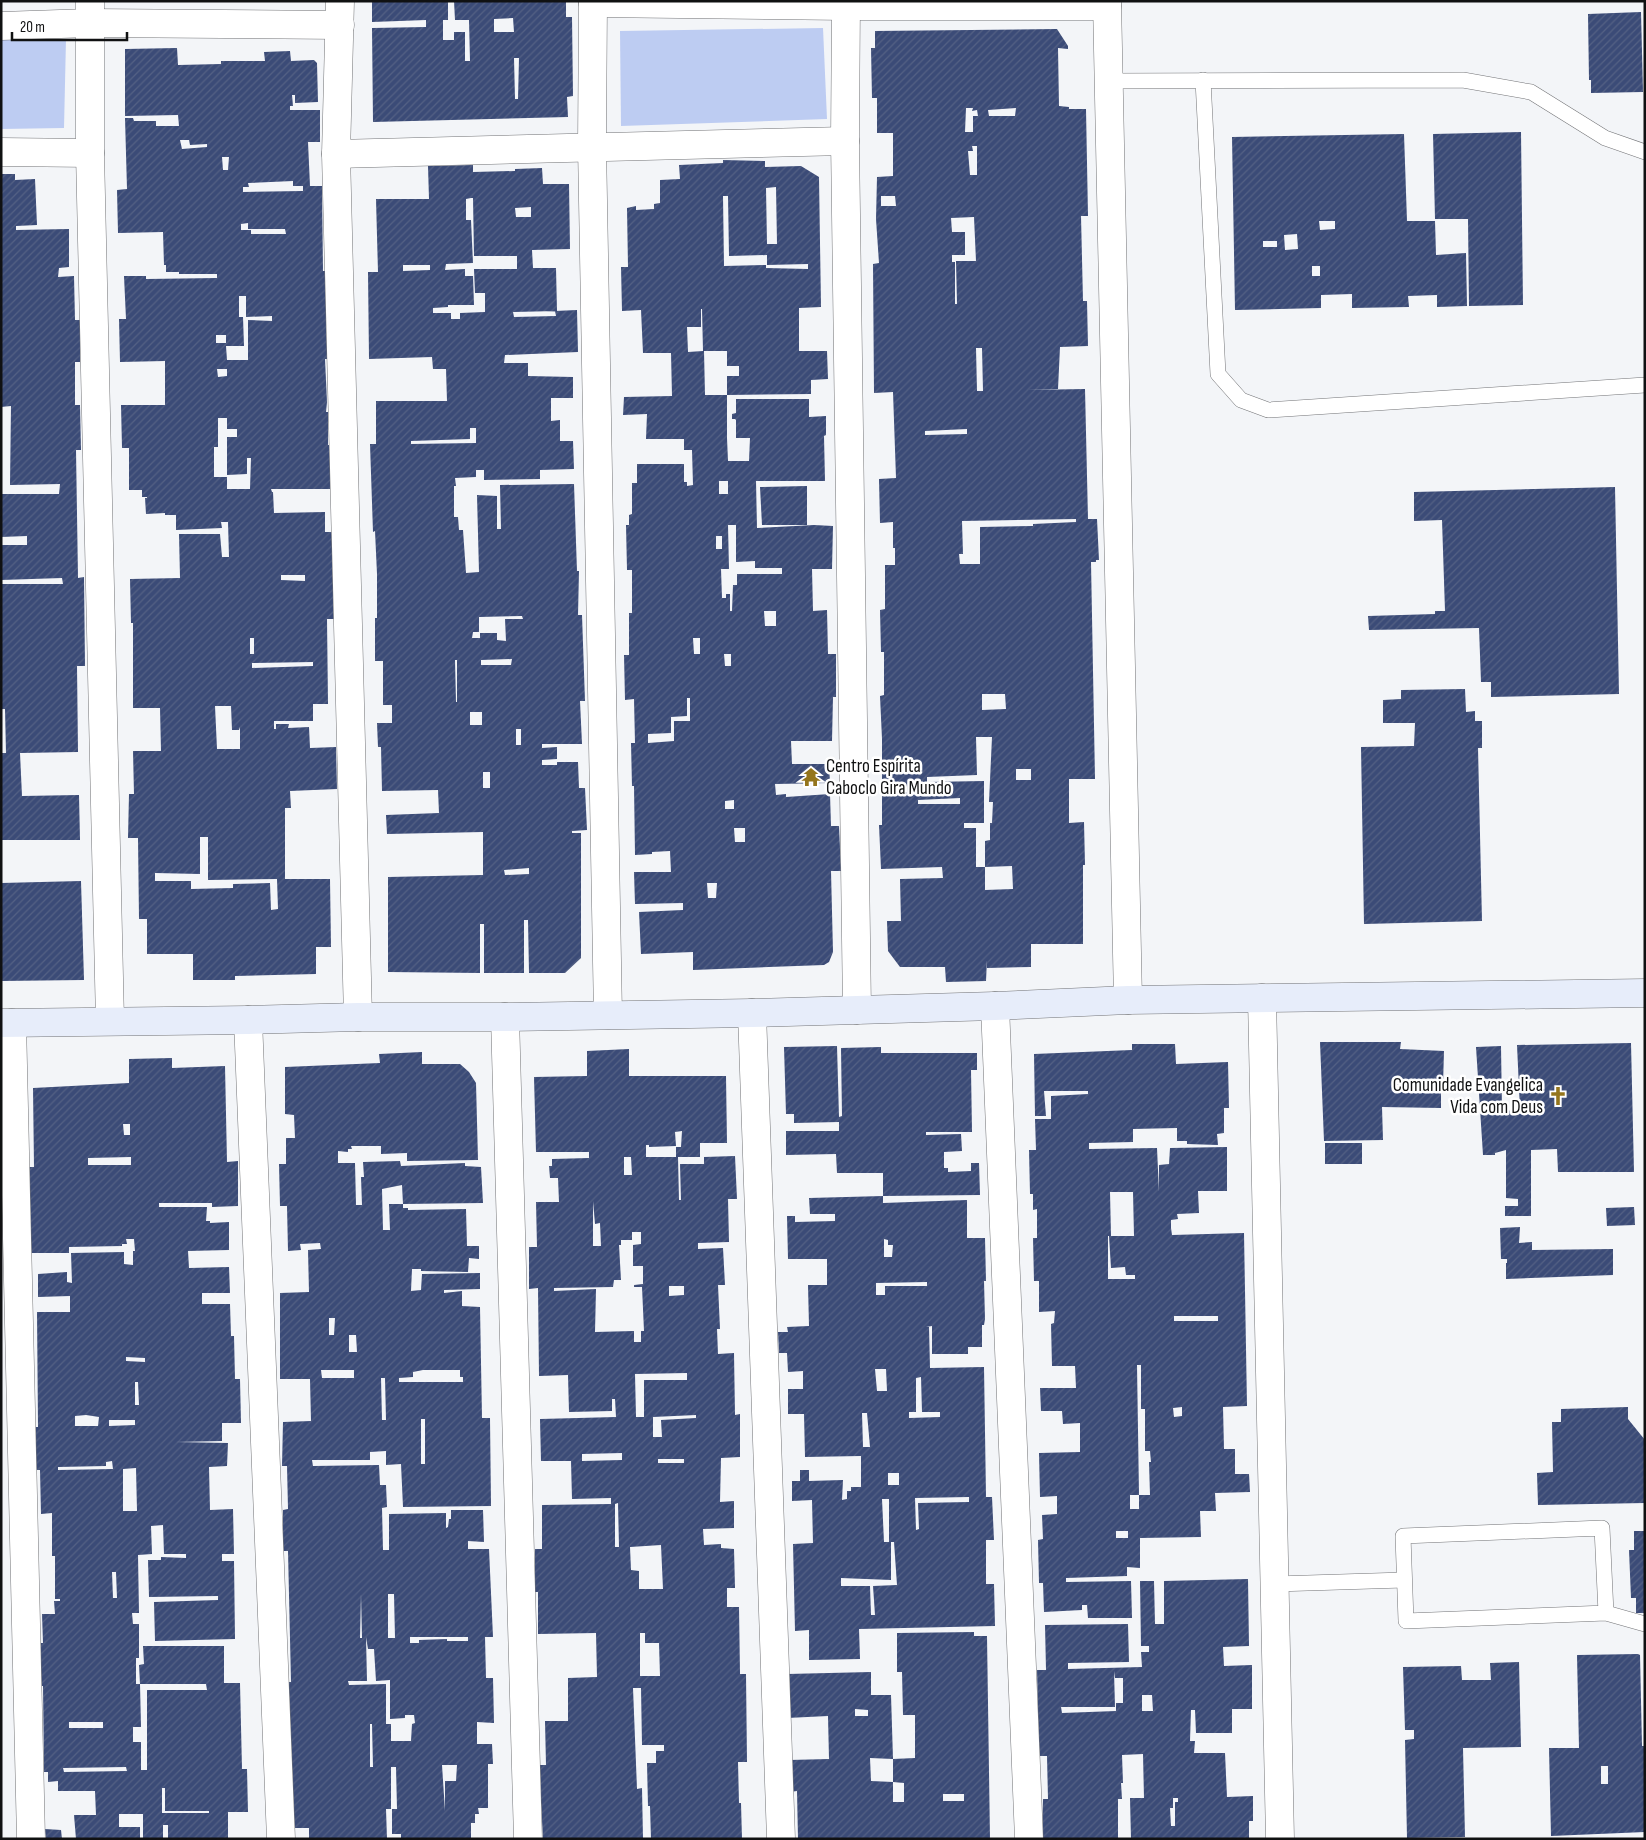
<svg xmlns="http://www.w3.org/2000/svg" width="1646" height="1840" viewBox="0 0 1646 1840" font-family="'Sofia Sans Condensed',sans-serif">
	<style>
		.green { fill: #bdccf2 }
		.building { fill: url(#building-hatch); fill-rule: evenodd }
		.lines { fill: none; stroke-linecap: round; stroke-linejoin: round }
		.lane-casing { stroke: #737477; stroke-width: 16 }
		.street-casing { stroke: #737477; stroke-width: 29 }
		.secondary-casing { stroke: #737477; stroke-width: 29 }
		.lane { stroke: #fff; stroke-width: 15 }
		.street { stroke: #fff; stroke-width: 28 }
		.secondary { stroke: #e7edfa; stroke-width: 28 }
		.labels { text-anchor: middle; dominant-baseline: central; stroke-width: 5; stroke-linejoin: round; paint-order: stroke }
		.poi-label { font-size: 19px; fill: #101112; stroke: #fff; text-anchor: start }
	</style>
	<defs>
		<pattern id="building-hatch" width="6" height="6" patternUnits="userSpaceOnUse" patternTransform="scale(1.25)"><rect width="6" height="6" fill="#3b4b77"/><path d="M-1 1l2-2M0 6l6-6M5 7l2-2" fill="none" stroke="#546184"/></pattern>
	</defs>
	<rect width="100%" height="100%" fill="#f3f5f8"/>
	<g class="green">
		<path d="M823 28 827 119 621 126 620 31Z"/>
		<path d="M66 39 64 128 1 129V40Z"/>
	</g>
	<g class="building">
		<path d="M372 1H448V20H443V40H454V32H465V61H470L469 20H455L454 1H566V17H572L573 96 567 97 568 117 373 122 372 28 426 27V20L372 22ZM513 18 514 32H494V19ZM514 58H519L518 99H515Z"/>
		<path d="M1641 12 1643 92 1591 93V80H1589L1588 14Z"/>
		<path d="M1057 29 1068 46V49L1058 48 1059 106 1069 107V109H1086L1088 216H1081L1083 301H1087L1088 346 1060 347 1058 389 1027 390 1085 389 1088 519H1097L1099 560H1096V562H1091L1095 779H1069V823L1084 822 1085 865H1083V944H1031V967L987 968V960L986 981 946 982 945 967H900L888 951 887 921H901L900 879 943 878 942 867 881 869 879 825H882V739L880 696 884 695V652H881L880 610 885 609V565H895V548H893V522L880 523 879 479 896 478 893 392 874 393 873 264 879 263 876 219 877 177 893 176V133H877V98H872L871 48H875V31ZM966 108H973L972 111 977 110 978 116H973V132H965ZM1016 108 1015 116H989L988 110ZM972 146H977V175H970L968 151H973ZM881 196H895L896 206H881ZM974 217 976 261H956L957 304H955V262H952V255H965V232H952L951 218ZM976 348H982L983 391H977ZM967 429V434L925 435V431ZM1076 519V522L1033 524V526L980 527V564H960L959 554H963L962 521ZM982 694H1005L1006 709 982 710ZM976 737H992L989 802H993L992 823H990V840L985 841V867H976V828H964V823H984V781L927 782V777L977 775ZM1016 769H1031V780H1016ZM960 798V804H918V800ZM1012 866 1013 889 985 890V867Z"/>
		<path d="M177 48 178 65 221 64V61H265L264 52 290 51 291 61 314 60 317 63 318 102 295 103V95H292L293 106H290V110H320V142H308L310 186H322L323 271H329L330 359H325L327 402 326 412H328V445H331L333 489H271L272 492H273L274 513 325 512V532H334V619H327L328 704H313V721H274V729H276V724H289L288 728 309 727 310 748 336 747 337 789 290 791 291 808H285V879H330L331 947H316V974L235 976V980H193V954H147V919H139L138 838H128L129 794H134L133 751H161L160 708H133V623H131L130 579 180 578 179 534H220L222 557H229L228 522H221L222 528 176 530V515H165V513L146 514 145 498H147V497H142V490H129V448H122L121 405H165V361L120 362 119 319H126L124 276H146V279L217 278V274H179V272H166V265H164L163 232 118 233 117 190 127 189 125 118H133L134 121H156V126H179L178 115 125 116V49ZM180 140H189L190 145 207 144V147L182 149ZM222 157H229L228 170H223ZM293 181V186H303V191L243 192V187H249L248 183ZM248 223V229H313H285L286 234H251V230H241V224ZM239 296H246V317L272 316V321L248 320V360H227L226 346H244L243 317H239ZM216 335H226V343H216ZM217 369H227V376L218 377ZM218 418H227V429H237V437H227V475L247 474V447V458H251L250 489H227V477H214V447H218ZM281 575H305V581L281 580ZM250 638H254V654H250ZM313 662V666L252 668V663ZM215 706H231L232 730H239L240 727V749H217ZM200 837H208V880L277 879 278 909 271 910 270 883 233 884V888L191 889V881H155V873L200 874Z"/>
		<path d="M1521 132 1523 305 1469 306 1468 219H1435L1433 134Z"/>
		<path d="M1404 134 1407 221H1435L1436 255 1466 253 1467 306 1437 307V295L1408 296 1409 307 1352 308V294L1321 295V308L1235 310 1232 137ZM1319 221H1335V229L1320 230ZM1297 234 1298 249 1285 250 1284 235ZM1263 241H1277V247H1263ZM1312 266H1320V276H1312Z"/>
		<path d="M723 160 765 161V167L801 166 819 177 821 307 799 308V351H827L828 379 811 380V394L727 395V438L728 461H749L750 438H736V420L735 419H732V414L736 413V399H809V417L826 416V435L824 436 825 481H756L757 528 814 525 833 526 832 569H812L813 611 827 610 828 654H836V697H833L832 741H791L792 764H829L830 783 775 784 776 795 786 794V797L830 794 831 826H839L841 871H831L833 952 829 962 824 965 693 970V952L641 954 639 912 683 910V903L635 904 634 872H671L670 851 652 852V854L635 855 634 786H632L631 743H635L634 699 625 700 624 655H629V613H632V570H627L626 525H629V515L632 514V483H637V464H684V482H687V486L693 485 692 450H684V439H646L647 414 623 415 624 397 672 396 671 353H643L641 310 622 311 621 267H628L627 208 636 206V210L654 209V204L660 203V180L680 179 679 165 723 163ZM776 187 777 244H767L766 188ZM723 196H728L729 256 767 255V265L808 264V269L766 268V265L724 266ZM701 309H702L703 351 688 352 687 327H701ZM704 351H727V366H739V376H727V395H705ZM719 481H728V494H719ZM728 525H736V562L755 561V568H782V574H737V585H733L732 611H730V594H726V598H722L721 569H729ZM716 536H722V549H716ZM764 611H776V626H765ZM693 638H700V654H694ZM724 654H731V666H725ZM687 698H690V721H674V741L648 743V734L671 733V717L687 716ZM734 800V809H725V801ZM734 828H745V842H735ZM707 883H717L716 898H708Z"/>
		<path d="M473 165V172L515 171V169L542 168 543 184H569L570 249 532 250 533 268H556L557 311 513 312 514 317 556 316 555 311 577 310 578 352 505 355 504 363H528V376L573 377V398H551V421L560 420V441H573L574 469 540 470V479L484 480V470H476V477L455 478 456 486H454V517H458L459 530H463L466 573 479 572 477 495 497 496V529H501L500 485 574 484 577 571H579L578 615H582L585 701H580L582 744H542V748L557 747V759L542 760V765H557V762H578L579 788H585L587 830 572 831V833H581V958L565 973H529L528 920H524V973H484V924H480V973L388 972V877L483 875V832L387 834 386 815 439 813 438 790 382 791 381 747H378L377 723H392V705H383V661H375V618H377V574L375 531 373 532 370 444H376V401H447L446 369H433L432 357 369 359 368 272H378L376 199H429L428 166ZM471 198H473L474 256H517V269H474L475 293H485V312L460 313V319H451V313H433V308L448 307V305H474L473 276H465V269L445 270 446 264 473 263 471 220H466V199ZM531 207V217H516L515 208ZM403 265H430V270L403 271ZM470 428H476V443L411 444V441L470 439ZM522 616 523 619H505L506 641 497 640V633H480V638H472L473 632H479V617ZM512 659 511 665H481V660ZM455 660H457V702H456ZM470 712H482V725H470ZM516 729H521V745H516ZM483 772H490V788H483ZM529 868V874L505 875 504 870Z"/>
		<path d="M1 174H15V180L35 179 37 225 16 226V230L69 229V267L59 268 58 277 74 276 75 320H80V362H75V405H80L81 450H76L78 578 84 577 85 666H77L78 752 20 753 22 796 79 795 80 840H1V753H6L5 709H1V584H63L62 578 1 580V545H27V536L1 537V494H59L60 484 10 485 11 406 1 407Z"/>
		<path d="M807 486V525H762L760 487Z"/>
		<path d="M1615 487 1619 694 1491 697V682H1481L1479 628 1369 630 1368 616 1435 614V611H1445L1442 520 1414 521V492Z"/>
		<path d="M1465 689 1466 712 1475 711V721H1482V748H1478L1482 921 1364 924 1361 747 1414 746 1415 723H1383V700L1401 699V690Z"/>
		<path d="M81 881 84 980 1 981V883Z"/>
		<path d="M1320 1042H1401L1400 1049 1444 1051 1443 1085H1441V1108L1382 1107 1383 1140 1324 1141Z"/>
		<path d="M1631 1043 1634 1172H1558L1557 1149 1531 1150V1216H1505V1206H1518V1199L1506 1198V1150L1495 1153V1155H1483L1476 1047 1501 1046 1502 1111 1520 1110 1517 1045Z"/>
		<path d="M1132 1044H1175L1176 1064 1228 1062 1229 1108H1224V1133L1217 1134 1218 1145 1187 1144V1141H1177V1128L1133 1129V1142L1089 1143V1149L1157 1148 1159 1192V1165L1169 1164 1170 1148 1227 1147V1191H1198L1199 1213 1177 1214 1178 1219 1171 1220V1228L1172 1235 1244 1233 1247 1406 1223 1407 1224 1449H1235V1474H1249L1250 1492 1215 1493 1216 1511H1200L1201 1537 1140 1538V1568L1127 1567V1576L1066 1578V1582L1131 1581 1132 1618H1088L1087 1605H1082V1610L1044 1612 1043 1583H1039L1038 1540 1043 1539 1042 1515 1057 1514V1496L1040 1497 1039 1453 1080 1452V1423L1063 1424 1062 1411H1041L1040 1388H1076L1075 1366H1052L1051 1324 1054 1323 1055 1311 1039 1312V1281H1034L1033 1238H1037V1209L1033 1210V1194H1030L1029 1150H1036L1035 1119H1051V1096L1088 1094V1091H1044L1046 1116H1035L1034 1054 1132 1050ZM1110 1192H1133L1134 1236H1111ZM1108 1236H1109L1111 1268 1125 1267 1126 1275H1135V1279H1108ZM1174 1316H1218V1321H1174ZM1137 1365H1141V1409H1145V1451H1150L1151 1462H1149L1150 1495H1139ZM1182 1407V1416L1174 1417 1173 1408ZM1130 1495H1139V1509H1130ZM1116 1531H1128V1538H1116Z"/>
		<path d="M837 1046 839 1117 842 1116 841 1048 881 1047V1053H977V1070H971L972 1132H926V1135L961 1134 962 1151 944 1152V1168H948V1172L971 1171V1163H979L980 1195 883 1196V1173H837L836 1154 786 1155V1131H839V1122L794 1123V1114H786L784 1047Z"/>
		<path d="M629 1049V1076H726L727 1143H700V1157H678L679 1200H681L680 1164H704V1157L735 1156 737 1199H728L729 1242 698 1243V1249L723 1248 725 1285H718L720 1329H717L718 1354 734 1353 735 1415 740 1414V1457L721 1458 720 1502 734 1501V1528L703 1529 704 1545 721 1544V1548L734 1549 735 1588H727V1607H739L740 1674H746L747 1762H738L739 1803H741L742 1839H651L650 1806H648L647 1763H656V1751H664V1745H642L641 1688H633L637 1789 642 1788 643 1839H543L539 1765H546L545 1721H568V1678L597 1677 596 1633 538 1634V1592H535V1549H542V1505L611 1504V1498L572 1499 571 1461H541L540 1419 616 1417 615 1399H612V1411L569 1412 568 1375 539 1376 538 1288 529 1289V1247H537L536 1202H559L558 1178H550L549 1166H552V1159L589 1158V1152H536L534 1077 587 1076V1051ZM682 1131 681 1147H676V1157H646V1145H649V1147L676 1146 675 1132ZM624 1157H631L632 1175H624ZM593 1201 595 1224 600 1223 601 1246H593ZM632 1232H641V1244L633 1245V1266H643V1284L634 1285V1287H642L644 1331H641V1342H634V1331L595 1332 596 1289 554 1291V1288L613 1287 614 1280H621L619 1245H621V1240H632ZM669 1286H684V1295L669 1296ZM687 1373V1380H644V1417H636L635 1374ZM696 1415V1418L661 1420 662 1437H653V1417ZM622 1453V1460L582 1461V1454ZM658 1459H684V1463H658ZM618 1503 619 1547H615V1504ZM661 1545 663 1589H639V1571L631 1570 630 1547ZM640 1633H645V1643H659L660 1676H640Z"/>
		<path d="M422 1052V1064H460L469 1072 476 1083 478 1160 407 1161V1153L381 1154V1146H351L352 1149H348V1152L338 1151V1163H355L356 1205H362L361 1177H364L363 1162 400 1161 401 1166 465 1163V1166L481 1167 483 1203 403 1204V1208H408V1210L466 1209 467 1246H479V1259L469 1258 468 1272 421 1271V1269H412L411 1291 421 1290 422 1274 480 1273V1289L444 1290V1293L462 1291V1306L480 1307 482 1418H490L491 1506 403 1507 401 1464 386 1465V1451L370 1452V1460H312L313 1466 379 1465 380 1485H386L387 1507 382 1508 383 1550H389V1514L446 1513V1528L448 1527 449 1519H451V1510H483L484 1542 468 1541V1549H489L493 1637H485L486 1678H493L494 1723 477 1722V1744H492L493 1764H488V1808H478L479 1814H475V1823H471V1839H401V1834H392V1809H397L396 1767H391V1809H386L387 1839H309V1828H292L293 1810 292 1768H285L284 1682H291L288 1551H283V1510L288 1509 287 1466H282L283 1422 311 1421 310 1379H280V1293L309 1292 308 1250 321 1249 320 1243 300 1244 301 1250 288 1251 287 1206H280L279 1164H286V1138H295L294 1115 285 1114V1067L380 1063 379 1054ZM402 1185 403 1204H389L390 1230H383L382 1189ZM329 1318H335L334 1335H329ZM349 1335H356L357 1352H349ZM321 1370H354V1378H322ZM423 1370H460V1377H463V1382H399V1378L413 1377V1372ZM381 1378H385L386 1420H382ZM421 1419H425V1464H421ZM361 1594 362 1638H360ZM388 1594H394L395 1638H388ZM366 1637 368 1649H374L376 1681 390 1680V1719L405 1718V1715H414L415 1723 412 1724 411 1741H391V1724H386V1684L349 1685 348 1681H367ZM410 1637H468V1641H447V1639L419 1640V1643H410ZM370 1724H372L373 1767H370ZM442 1765H457L456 1781H445V1811Z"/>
		<path d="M172 1058V1068L225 1066 227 1162 238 1161V1206L212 1207V1203H159V1207H207L206 1221H210V1223L229 1222V1250L188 1251 189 1268 229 1267 230 1293H202V1304H230L231 1336H234L235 1379H240L241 1423H222V1441L176 1442 228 1443 227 1466 209 1467 210 1510 233 1509 234 1554H222V1561H234L235 1639 155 1641 154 1602 218 1600V1596L149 1597 148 1560H161V1557L186 1558V1554H164L163 1525 151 1526 152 1554 138 1555 139 1613H132L133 1624H139V1658H136V1684H140L141 1727H133V1742H141V1770H147V1690H207L206 1684H140L139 1665 144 1664 143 1646H224V1683H240L242 1769H247L248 1812H228V1839H168V1825H163V1839H143V1814H119V1827H140V1839H76L74 1815H96L95 1791H58V1781L48 1782V1772H44L43 1686H35L34 1643H43L42 1614H55L54 1601H60V1599H55V1556H52V1513L41 1514 40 1470H31L33 1427H38L37 1312H70V1296L38 1297V1274L67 1272V1282L72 1283 71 1253 124 1252V1264L133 1265V1251H135L134 1239H126L127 1244H122V1246L69 1247V1253H27L26 1167H34L33 1088 129 1083V1059ZM123 1124H130V1135H124ZM131 1157V1165H88V1158ZM126 1357 145 1358V1362L126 1361ZM135 1382H138L139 1405H135ZM86 1415 99 1417 98 1426H75V1416ZM109 1420H135V1425L109 1426ZM112 1461 113 1469 58 1470V1467L106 1466V1462ZM136 1468 137 1511H123V1469ZM112 1572H116L117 1598H113ZM69 1722H103V1728H69ZM126 1767 127 1771 64 1772 63 1768ZM162 1788H165V1811H209V1813H162Z"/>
		<rect x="1325" y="1143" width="37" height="21"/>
		<path d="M883 1196V1203L967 1200V1238H985L986 1281H984L985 1319 984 1325H982V1347H968V1354H932V1326L926 1327H929L930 1368 984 1367 986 1497H992L994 1540H986V1584H994L995 1626 859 1629 860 1659 809 1660V1630L795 1631 793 1544 813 1543 812 1500 792 1501V1481H800V1470H809V1481L843 1480 842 1500 847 1499V1491H851V1487H861V1456L805 1457 804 1414H788V1389H803V1371L788 1372 787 1353H779L778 1332H788L787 1327 809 1326 808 1285H827V1259H788L787 1216H795V1222L835 1221V1214H810L809 1198ZM884 1239 888 1240V1245H893L892 1257H884ZM927 1282V1286H885V1295H876V1283ZM875 1369H886L887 1391H877ZM921 1377 922 1412H940V1417L909 1418V1412H916V1378ZM862 1413H867L870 1447H863ZM888 1473H899V1485H888ZM969 1497V1502L918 1503 919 1529 916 1530 915 1498ZM882 1499H889V1542H884ZM891 1542H894L897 1585 873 1586 875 1615H871L870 1586H841V1578L891 1580Z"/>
		<path d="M1634 1207 1635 1225 1607 1226 1606 1208Z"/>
		<path d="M1520 1227 1519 1243 1532 1242V1250L1613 1249V1275L1506 1279V1263H1507V1259H1501L1500 1228Z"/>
		<path d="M1628 1407V1419L1645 1440V1503L1538 1505 1537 1473 1553 1472 1552 1422H1561V1409Z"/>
		<path d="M1634 1531H1645V1613H1636V1598H1631L1629 1550H1634Z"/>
		<path d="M1248 1579 1249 1646 1223 1647 1224 1666 1252 1665V1709H1232V1733H1196L1195 1710H1191L1190 1741H1195L1194 1753H1225L1227 1797 1253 1796V1821H1249V1839H1131L1130 1798H1144L1143 1754 1122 1755 1123 1783H1121L1122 1799H1118V1839H1042L1043 1799H1048L1047 1756H1039L1037 1670H1046L1045 1625 1128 1624 1129 1662 1068 1663V1669L1142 1667 1141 1652H1149V1646H1141L1140 1581H1154L1155 1624H1164V1581ZM1114 1671 1115 1678H1123V1703H1116V1711L1062 1713 1061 1707H1115ZM1142 1695H1152L1153 1711H1142ZM1173 1798H1178V1802H1175V1826H1171L1170 1808H1173Z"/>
		<path d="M974 1632V1636H987L990 1839H798L797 1791 790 1792 789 1760 829 1759 828 1716 787 1718V1674L871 1672V1695H891L893 1759 915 1758V1715H903L902 1672H897V1633ZM855 1709 868 1710V1716H855ZM870 1758 893 1759V1782L904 1783V1802H893V1782L871 1781ZM943 1794H964V1801H943Z"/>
		<path d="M1638 1654 1640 1655 1642 1746H1645V1832L1551 1836 1549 1748H1579L1577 1655ZM1601 1766H1608V1784H1601Z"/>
		<path d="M1519 1662 1521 1747 1463 1748 1465 1837 1407 1838 1405 1740 1414 1739V1730H1405L1403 1667 1461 1666 1462 1680H1491L1490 1663Z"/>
		<path d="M45 1829 61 1830 62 1839H46Z"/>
	</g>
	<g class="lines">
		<g class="lane-casing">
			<g id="lane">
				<path d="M1203 80 1218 374 1241 400 1268 410 1645 385"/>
				<path d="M1109 81 1463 80 1531 92 1605 138 1645 152"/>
				<path d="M1275 1584 1404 1580"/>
				<path d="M1606 1613 1602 1528 1403 1536 1406 1621 1606 1613 1645 1624"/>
			</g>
		</g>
		<g class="street-casing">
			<g id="street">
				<path d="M90 1V153L110 1021"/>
				<path d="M340 1 336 154 358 1017"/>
				<path d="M593 1 592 146 608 1015"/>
				<path d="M846 1 845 141 857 1010"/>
				<path d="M1107 1 1128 1000"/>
				<path d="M593 3 846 6H1107"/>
				<path d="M1 26 90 23 340 25"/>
				<path d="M1 152 90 153"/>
				<path d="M336 154 845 141"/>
				<path d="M1262 998 1280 1839"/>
				<path d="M995 1006 1029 1839"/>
				<path d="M752 1013 781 1839"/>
				<path d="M505 1017 528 1839"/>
				<path d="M248 1020 281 1839"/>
				<path d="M12 1023 31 1839"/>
			</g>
		</g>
		<g class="secondary-casing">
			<path id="secondary" d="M1 1023 248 1020 358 1017H505L752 1013 995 1006 1128 1000 1645 993"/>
		</g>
		<use href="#lane" class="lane"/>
		<use href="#street" class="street"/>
		<use href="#secondary" class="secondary"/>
	</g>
	<defs>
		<g id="temple-bare" transform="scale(1.5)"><path d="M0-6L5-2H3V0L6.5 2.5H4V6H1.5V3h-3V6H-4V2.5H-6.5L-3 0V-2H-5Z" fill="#94751c" stroke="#fff" stroke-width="2.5" paint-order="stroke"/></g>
		<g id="church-bare" transform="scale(1.5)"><path d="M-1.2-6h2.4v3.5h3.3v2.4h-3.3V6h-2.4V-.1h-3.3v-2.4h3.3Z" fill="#94751c" stroke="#fff" stroke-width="2.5" paint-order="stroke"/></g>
	</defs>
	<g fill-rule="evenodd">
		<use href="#temple-bare" x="811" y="777"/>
		<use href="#church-bare" x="1558" y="1096"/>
	</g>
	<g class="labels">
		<g class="poi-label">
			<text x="826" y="766">Centro Espírita<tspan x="826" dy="22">Caboclo Gira Mundo</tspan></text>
			<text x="1543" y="1085" text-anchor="end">Comunidade Evangelica<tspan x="1543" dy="22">Vida com Deus</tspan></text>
		</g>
	</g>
	<rect width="1646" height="1840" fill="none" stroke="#101112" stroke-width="5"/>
	<path d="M12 32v8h115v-8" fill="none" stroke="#101112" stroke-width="2.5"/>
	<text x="20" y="32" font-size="15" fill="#101112" stroke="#ffffff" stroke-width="4" paint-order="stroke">20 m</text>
</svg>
